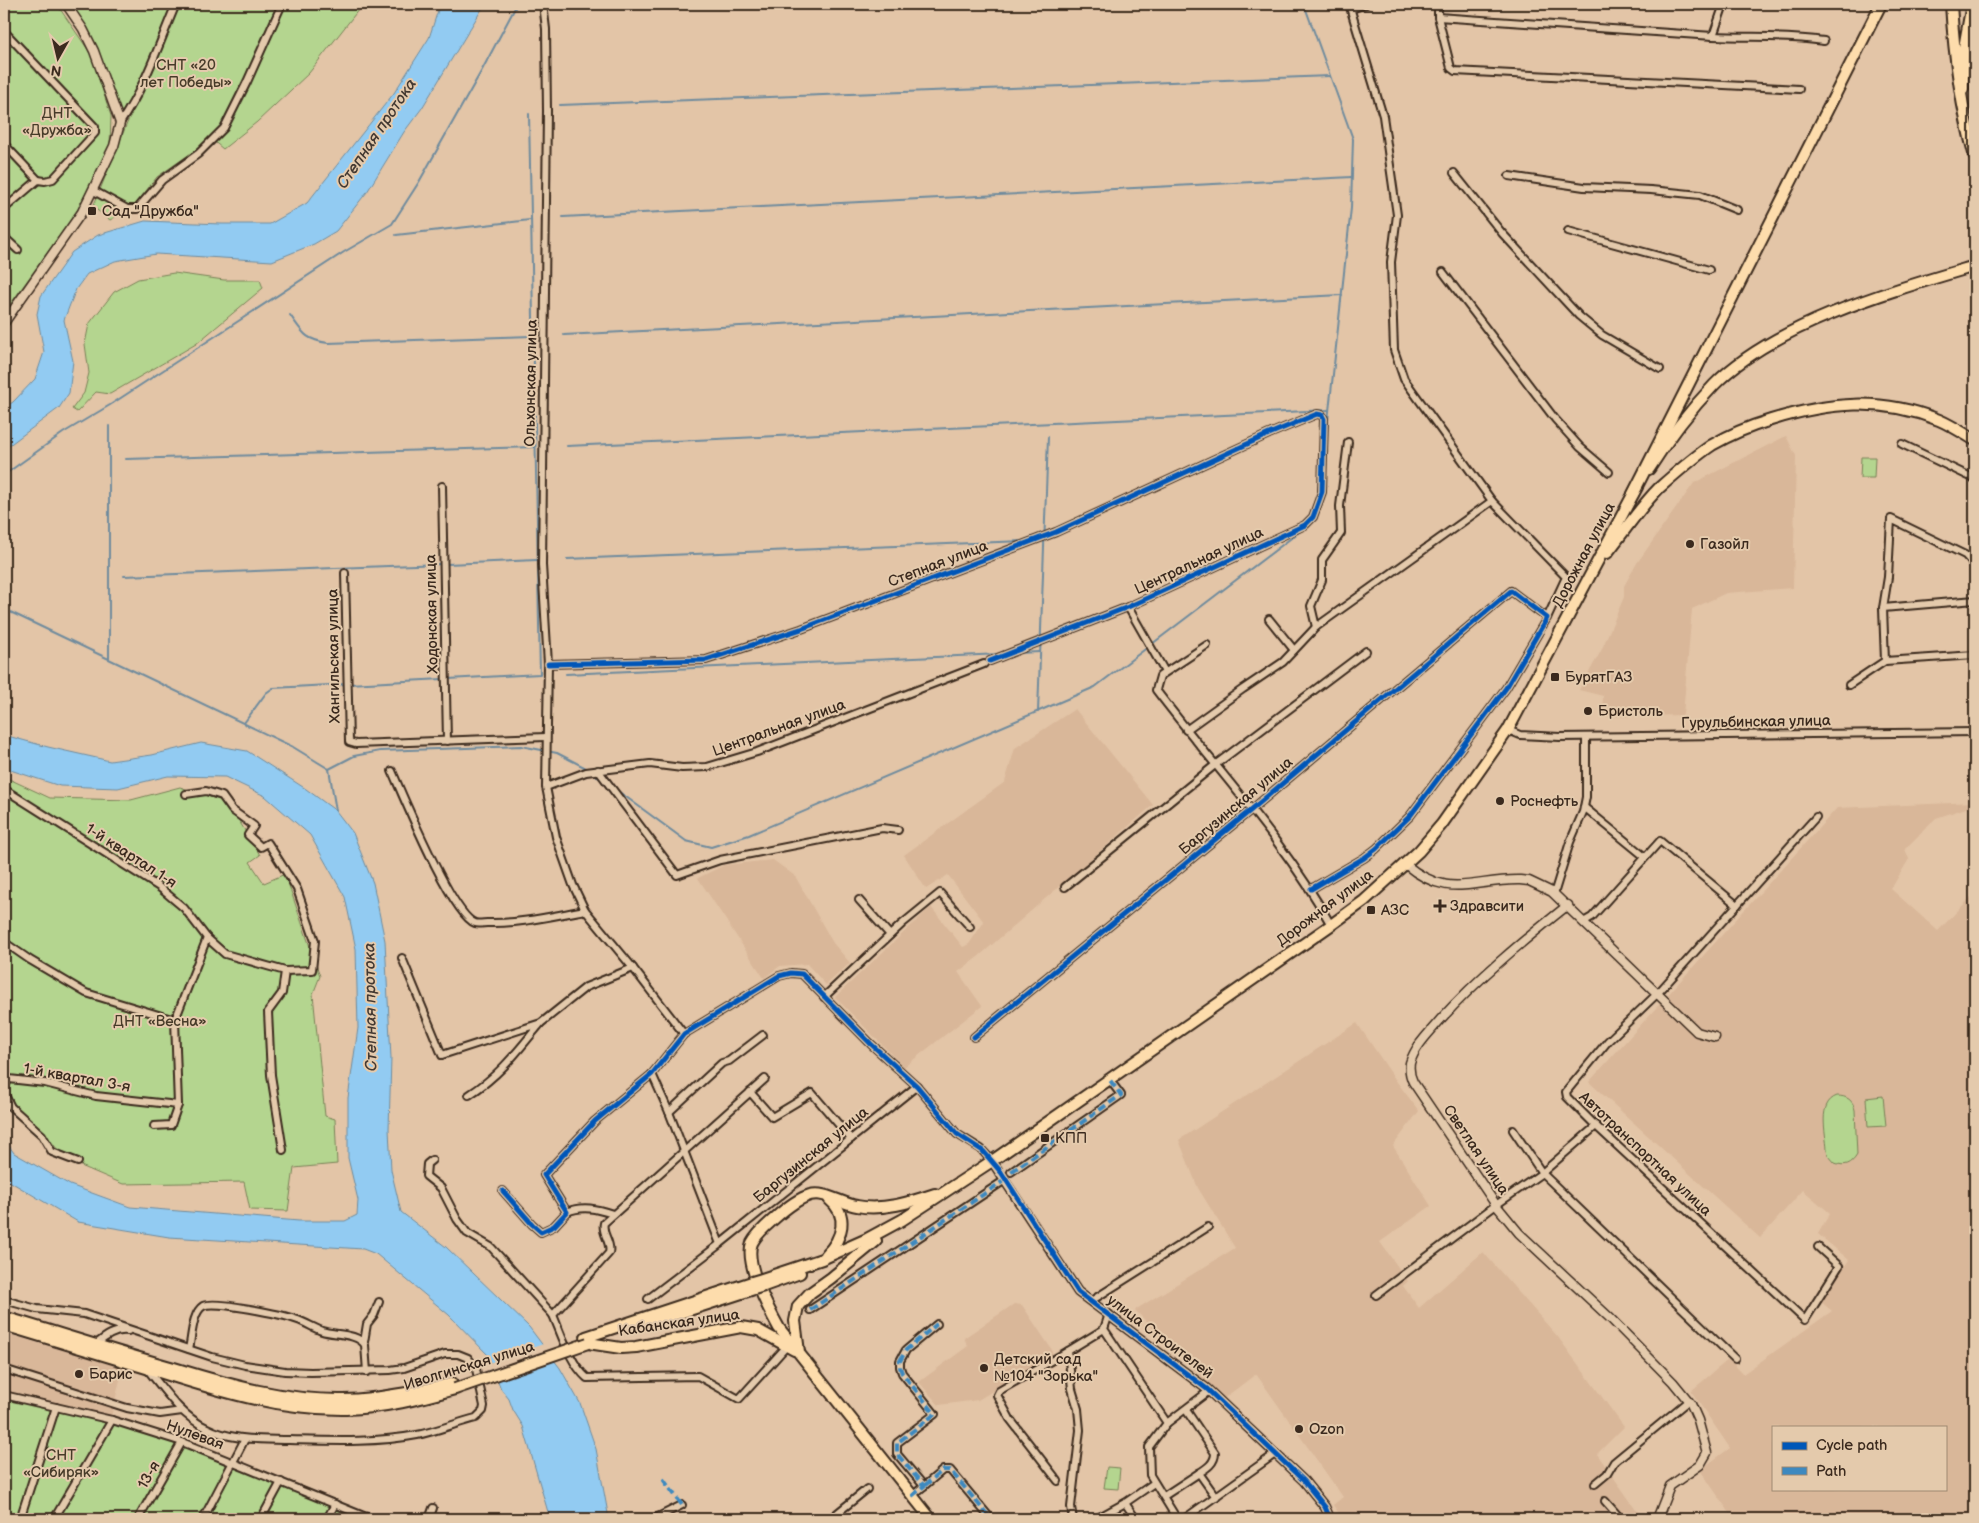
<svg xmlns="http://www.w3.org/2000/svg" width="1979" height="1523" viewBox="0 0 1979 1523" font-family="'Balsamiq Sans',sans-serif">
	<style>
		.built { fill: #d9b799; fill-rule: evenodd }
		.green { fill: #b4d58f; stroke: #788056 }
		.water { fill: #92cbf2; stroke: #6f8b9d }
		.pier { fill: #e3c5a7 }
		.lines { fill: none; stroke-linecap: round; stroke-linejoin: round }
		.stream { stroke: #6f8b9d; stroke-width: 2 }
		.minor-casing { stroke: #3b2a1e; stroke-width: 10 }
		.tertiary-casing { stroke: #3b2a1e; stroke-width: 11 }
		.primary-casing { stroke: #3b2a1e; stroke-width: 14 }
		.trunk-casing { stroke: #3b2a1e; stroke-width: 14 }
		.minor { stroke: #e4caac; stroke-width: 6 }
		.tertiary { stroke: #e4caac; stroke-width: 8 }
		.primary { stroke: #fddcac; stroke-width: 10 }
		.trunk { stroke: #fddcac; stroke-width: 10 }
		.primary-bridge-casing { stroke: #3b2a1e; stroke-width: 14; stroke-linecap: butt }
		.primary-bridge { stroke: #fddcac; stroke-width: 10 }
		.quiet { stroke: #3e89bf; stroke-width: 4; stroke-dasharray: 8 4; stroke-linecap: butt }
		.cycleway-casing { stroke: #e4caac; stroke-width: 8 }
		.cycleway { stroke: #0057b8; stroke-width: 5 }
		.poi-dot { fill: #3b2a1e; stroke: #e4caac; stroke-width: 2 }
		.labels { text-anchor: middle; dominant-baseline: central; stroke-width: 4; stroke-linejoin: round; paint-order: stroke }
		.park-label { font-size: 15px; fill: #473b29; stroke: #e4caac }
		.poi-label { font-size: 15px; fill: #3b2a1e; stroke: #e4caac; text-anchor: start }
		.street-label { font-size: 15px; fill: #3b2a1e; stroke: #e4caac }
		.water-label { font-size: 16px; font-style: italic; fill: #443a33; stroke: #e4caac }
	</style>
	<rect width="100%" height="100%" fill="#e3c5a7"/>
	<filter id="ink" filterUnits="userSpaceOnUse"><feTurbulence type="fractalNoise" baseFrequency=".02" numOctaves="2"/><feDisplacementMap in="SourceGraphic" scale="10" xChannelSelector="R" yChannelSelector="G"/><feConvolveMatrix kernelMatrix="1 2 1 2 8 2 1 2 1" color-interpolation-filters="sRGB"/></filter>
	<g filter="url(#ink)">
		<g class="built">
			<path d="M1786 436 1796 456 1793 588 1726 593 1692 609 1683 715 1602 717 1603 696 1579 690 1601 651 1624 597V586L1637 563 1694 483Z"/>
			<path d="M1075 709 1153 805 978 957 958 972 982 1006 904 1067 835 997 931 907 963 947 969 944 984 922 948 875 926 889 904 855 1005 782 1015 748Z"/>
			<path d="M1975 802V805L1936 818 1905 849 1909 859 1891 889 1938 931 1975 893V1519H1734L1700 1470 1730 1448 1691 1391 1729 1359 1743 1374 1832 1311 1820 1301 1849 1260 1818 1234 1830 1213 1803 1190 1760 1238 1589 1082 1837 808ZM1773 1427H1945V1489H1773Z"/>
			<path d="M773 860 795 876 833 943 850 963 826 985 807 964 780 966 764 978 698 878 724 865Z"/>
			<path d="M1357 1023 1397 1082 1419 1111 1393 1146 1431 1206 1380 1242 1408 1281 1403 1286 1419 1308 1483 1252 1558 1337 1624 1427 1597 1454 1643 1519H1445L1438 1511 1427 1519H1343L1333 1505 1343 1497 1256 1374 1223 1399 1135 1310 1235 1248 1198 1188 1179 1140Z"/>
			<path d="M1014 1304 1022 1305 1052 1350V1354L978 1400 939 1405 919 1382 968 1346 964 1338Z"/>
			<path d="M4 1333 123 1368 111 1417 4 1392Z"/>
		</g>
		<g class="green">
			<path d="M4 4H56L58 6 91 54 111 116 110 145 77 211 4 313Z"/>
			<path d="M71 4H354L353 8 359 9 309 73 257 122 223 149 211 139 157 177 134 206 110 220 93 207 130 116 118 109 96 48Z"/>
			<path d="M174 273 224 280H260L263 288 196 344 110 394 96 392 77 412 72 409 84 393 89 373 85 344 89 324 114 292 138 279Z"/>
			<path d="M1861 457H1875L1874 478H1860Z"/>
			<path d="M7 778 50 798 131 800 180 787 228 803 260 855 250 862 264 883 285 874 320 976 313 994 325 1116 335 1119 337 1164 294 1168 288 1211 250 1210 244 1182 123 1184 81 1166 82 1161 57 1149 44 1132 13 1105 7 1092 14 1076 4 1074V783Z"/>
			<path d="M1837 1096C1847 1096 1853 1100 1855 1110L1857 1155C1852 1164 1845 1167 1835 1163L1828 1155 1827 1149C1826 1133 1817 1103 1837 1096Z"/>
			<path d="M1883 1096 1886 1126 1868 1127 1866 1098Z"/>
			<path d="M4 1392 126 1421 200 1446 379 1519H4Z"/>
			<path d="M1107 1467 1120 1468 1118 1489 1104 1488Z"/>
		</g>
		<g class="water">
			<path d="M440 4H485L422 108 404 132 367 192 336 231 314 244 272 261 156 254 115 261 87 274 76 289 64 320 73 361 69 393 59 408 4 449V408L13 402 35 379 44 352 37 314 41 296 72 252 98 235 145 221 221 224H270L307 203 394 93 429 38Z"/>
			<path d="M4 735 48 747 110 761 152 755 201 743 247 751 306 789 336 811 353 833 373 883 385 941 391 1058 389 1129 391 1170 401 1212 446 1247 529 1327 560 1368 580 1403 596 1449 609 1519H550L523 1426 513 1410 509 1399 501 1389 488 1355 449 1315 376 1254 363 1249 169 1237 78 1222 4 1178V1139L14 1153 70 1185 130 1207 299 1221H345L357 1215 358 1200 348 1158V1098L358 1028 356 949 345 897 310 835 265 796 225 777 168 776 118 788 60 786 4 768Z"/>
		</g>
		<path class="pier" d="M546 1343 558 1360 496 1381 489 1363Z"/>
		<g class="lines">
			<g class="stream">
				<path d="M1304 4 1353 139 1351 208 1326 439"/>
				<path d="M560 105 1330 76"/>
				<path d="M563 217 1352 177"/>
				<path d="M396 235 530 220"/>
				<path d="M290 315C303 333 305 340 328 343L532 336"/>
				<path d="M564 335 1342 295"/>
				<path d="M567 446 1329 410"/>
				<path d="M126 459 535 447"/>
				<path d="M4 475 63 433 110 405 344 252 392 224 419 182 482 70 517 4"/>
				<path d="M567 559 1024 541"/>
				<path d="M447 564 537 560"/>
				<path d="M124 576 442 564"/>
				<path d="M4 609 293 747 329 769 336 811"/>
				<path d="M1152 644 1303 529"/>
				<path d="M1016 653 1040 652"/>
				<path d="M109 658V426"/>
				<path d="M566 674 1001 654"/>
				<path d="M448 679 540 674 529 114"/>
				<path d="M1038 712 1048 437"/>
				<path d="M244 723 266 693 273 688 443 679"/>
				<path d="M329 769 354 756 380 751 521 746 557 753 588 769"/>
				<path d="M593 774 602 780"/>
				<path d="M618 791 686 841 711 847 749 835 1095 687 1148 647"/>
			</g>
			<g class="minor-casing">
				<g id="minor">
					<path d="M543 4 546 29 547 111 542 565 548 664 546 787 556 837 573 885 585 910 633 968"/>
					<path d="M1349 4 1383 116 1397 215 1391 262 1394 350 1404 379 1492 501"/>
					<path d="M1438 4V17L1451 68 1455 71 1799 89"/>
					<path d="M359 5 360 4"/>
					<path d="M1351 9 1366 4"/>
					<path d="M1438 17 1713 36C1750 38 1787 35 1824 41"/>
					<path d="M4 31 95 127V133L53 179 45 181 38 180 4 209"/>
					<path d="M1713 36 1724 4"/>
					<path d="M120 123C145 87 159 44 176 4"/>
					<path d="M4 144 38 180"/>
					<path d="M1454 173 1502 233 1579 316 1602 335 1660 369"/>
					<path d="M1509 176 1584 187 1651 190 1700 195 1737 210"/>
					<path d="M94 191 127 209H137L162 180 198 154 224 128 247 82 282 4"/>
					<path d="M1568 231 1709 270"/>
					<path d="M4 237 18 250"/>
					<path d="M1443 272 1555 419 1580 447 1609 472"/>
					<path d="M1902 444 1975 479"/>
					<path d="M442 486 447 741"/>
					<path d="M345 573 349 742 356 744 546 737"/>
					<path d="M1128 607 1165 672"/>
					<path d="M1883 608 1888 577 1891 519 1965 555 1975 566"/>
					<path d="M1269 619 1294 650"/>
					<path d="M1316 627 1311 606 1322 580V560L1341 533 1340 506 1348 442"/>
					<path d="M1207 645 1160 676 1156 690C1215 768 1284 840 1331 925"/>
					<path d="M1885 661 1975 655"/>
					<path d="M548 664 706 660 801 629 1056 532 1269 434 1317 414 1322 415 1324 419 1322 492 1313 517 1305 525 1128 607 990 661"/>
					<path d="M1849 685 1885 661 1883 608 1975 600"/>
					<path d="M1186 730 1243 689 1283 662 1316 627 1492 501 1566 577 1547 618"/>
					<path d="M1508 730 1520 735 1560 737 1975 732"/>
					<path d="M598 770 677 875 720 860 882 828 898 830"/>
					<path d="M392 771C404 798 452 915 475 923 478 924 484 923 487 923 520 924 552 916 585 910"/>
					<path d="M546 787 586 772 650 764 682 768 707 767 757 752 984 664"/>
					<path d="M4 789 159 887 184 908 207 938 225 954 285 971 282 993 268 1012 271 1075 283 1150"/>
					<path d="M186 794 206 791 222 796 232 810 254 826 248 835 261 847 268 843 297 889 315 941 312 970 285 971"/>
					<path d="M1584 807 1645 857"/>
					<path d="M1816 817 1658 993 1608 1041 1566 1092 1567 1097 1596 1126 1805 1320 1839 1266 1818 1247"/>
					<path d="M1065 887 1215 765 1366 651"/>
					<path d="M1554 894 1570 842 1583 812 1586 797V737"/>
					<path d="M859 900 890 935"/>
					<path d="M1585 921 1592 917 1660 841 1737 905"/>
					<path d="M4 942 30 960 86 993 175 1020"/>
					<path d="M402 958 442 1055 541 1023 586 987 633 968 684 1034"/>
					<path d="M824 997 902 924 940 893 970 927"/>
					<path d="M974 1037 1251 810 1511 591 1547 618 1506 688 1410 816 1376 849 1364 858 1311 889"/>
					<path d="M765 1079 604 1223C601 1234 612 1242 609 1253L553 1315C562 1336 570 1363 587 1378L698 1376 739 1399 787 1346"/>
					<path d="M4 1086 9 1079 45 1083 96 1096 178 1105"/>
					<path d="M750 1092 772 1117 812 1093 851 1139"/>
					<path d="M4 1093 11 1107 42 1135 52 1152 78 1162"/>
					<path d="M469 1095C500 1075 517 1052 540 1024"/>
					<path d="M669 1112 722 1063 729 1061 763 1035"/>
					<path d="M154 1126 171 1125 178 1105 175 1020 207 938"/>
					<path d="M1513 1130 1542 1173 1735 1359"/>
					<path d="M432 1160 427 1164 426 1176 441 1188 457 1219 467 1233 491 1247 553 1315"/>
					<path d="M1011 1172 1121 1095 1109 1079"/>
					<path d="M503 1191 532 1224 541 1232 554 1226 567 1212 544 1175 595 1121 652 1074 684 1034 779 976 791 973 802 974 871 1044 917 1086 957 1134 981 1149 992 1161"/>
					<path d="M567 1212C583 1205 597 1209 613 1214"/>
					<path d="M720 1244 917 1086"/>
					<path d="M1376 1295 1496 1205 1542 1173 1596 1126"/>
					<path d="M648 1299 720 1244 669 1112 652 1074"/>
					<path d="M4 1300 37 1309 84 1314 212 1357 245 1365 285 1371 311 1372 390 1370 404 1368 445 1354H458L468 1358 476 1369 484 1406 483 1411 476 1418C456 1423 437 1431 417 1435 375 1443 331 1441 289 1440 261 1439 232 1441 207 1428 181 1416 165 1391 148 1370"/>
					<path d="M1091 1301 1208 1227"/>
					<path d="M810 1310 1005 1180"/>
					<path d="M1109 1314 1104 1329 1167 1423 1149 1447 1150 1475 1177 1519"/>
					<path d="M364 1342 367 1324 374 1315 379 1302"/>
					<path d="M95 1345C105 1337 115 1329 128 1331"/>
					<path d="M189 1349C192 1337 192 1313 203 1306 215 1300 284 1315 298 1320 306 1323 314 1328 322 1331 334 1335 358 1333 365 1345L367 1372"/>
					<path d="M4 1369 127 1408 160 1414 182 1411"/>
					<path d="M4 1395 112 1420 182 1442 371 1519"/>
					<path d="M1186 1410 1215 1453C1215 1463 1207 1468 1199 1473"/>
					<path d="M1167 1423 1209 1391"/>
					<path d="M1058 1481 1010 1419 997 1395 999 1391 1068 1351"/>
					<path d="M1595 1484 1607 1474 1614 1462 1688 1401"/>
					<path d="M924 1486 943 1470H950L991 1519"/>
					<path d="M912 1496 924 1486 897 1454V1443L935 1414 902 1373 900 1367V1361L906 1350 937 1324"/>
					<path d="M1164 1496 1199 1473 1216 1497"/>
					<path d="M1605 1501 1621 1519"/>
					<path d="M1125 1503 1136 1519"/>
					<path d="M20 1519 56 1407"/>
					<path d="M54 1519 112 1420"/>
					<path d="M138 1519 182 1442"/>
					<path d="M203 1519 245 1439"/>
					<path d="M261 1519 281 1482"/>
					<path d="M327 1519 335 1504"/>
					<path d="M429 1519 433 1508"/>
					<path d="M654 1519 682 1505"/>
					<path d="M830 1519 867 1489"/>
					<path d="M1073 1519 1071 1507 1080 1430 1078 1409 1072 1389 1068 1351 1104 1329"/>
					<path d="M1096 1519 1125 1503 1154 1483"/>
					<path d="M1184 1519 1275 1454"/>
				</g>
			</g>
			<g class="tertiary-casing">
				<g id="tertiary">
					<path d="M4 323 82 212 114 146 120 123 94 51 83 29 66 4"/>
					<path d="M1405 864C1449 901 1473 879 1520 880L1529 881 1552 892 1697 1032 1715 1037"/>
					<path d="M1568 905C1523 941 1479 977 1440 1020 1429 1033 1415 1046 1410 1063 1409 1070 1410 1076 1413 1082L1496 1205 1519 1233 1611 1319 1673 1382 1691 1404 1698 1420 1707 1453 1700 1465 1670 1486 1657 1519"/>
					<path d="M992 1161 1078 1292 1207 1389 1304 1481 1325 1507 1330 1519"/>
				</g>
			</g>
			<g class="primary-casing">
				<g id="primary">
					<path d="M1963 89 1964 48 1972 4"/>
					<path d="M1649 469C1668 439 1690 410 1714 385 1775 323 1894 290 1975 266"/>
					<path d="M1607 553C1624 532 1640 507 1659 488 1676 473 1694 457 1712 445 1731 434 1751 426 1771 420 1829 402 1881 397 1939 420 1951 425 1963 433 1975 440"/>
					<path d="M826 1255C843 1238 849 1215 829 1199"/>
					<path d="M762 1279 822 1259 867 1239 902 1220 992 1161 1331 925 1364 901 1419 851 1442 824 1508 730 1637 487"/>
					<path d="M764 1286 800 1273"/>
					<path d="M4 1317C61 1334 117 1352 174 1368 229 1385 286 1401 344 1400 381 1399 417 1391 452 1383"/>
					<path d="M646 1324 754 1289"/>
					<path d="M4 1325C54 1340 103 1355 153 1370 216 1390 279 1410 346 1409 384 1408 419 1399 455 1389"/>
					<path d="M586 1337 752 1282"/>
					<path d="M588 1343 621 1348 636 1347 741 1327 758 1330 794 1350"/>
					<path d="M799 1352 795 1321 798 1306 810 1293 831 1278 876 1241"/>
					<path d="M931 1519 779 1328C769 1310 744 1264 752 1243 757 1233 767 1225 775 1218 785 1209 797 1199 810 1195 825 1191 842 1204 857 1206 883 1211 911 1202 935 1194"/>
				</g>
			</g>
			<g class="trunk-casing">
				<g id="trunk">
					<path d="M1951 4C1954 56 1961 107 1975 157"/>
					<path d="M1633 494 1881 4"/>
				</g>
			</g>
			<use href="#minor" class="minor"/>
			<use href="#tertiary" class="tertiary"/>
			<use href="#primary" class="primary"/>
			<use href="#trunk" class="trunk"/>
			<g class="primary-bridge-casing">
				<g id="primary-bridge">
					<path d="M752 1282 762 1279"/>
					<path d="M754 1289 764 1286"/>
					<path d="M455 1389 588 1343"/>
				</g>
			</g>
			<use href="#primary-bridge" class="primary-bridge"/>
			<g class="quiet">
				<path d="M1011 1172 1121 1095 1109 1079"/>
				<path d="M810 1310 1005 1180"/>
				<path d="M663 1479 682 1505"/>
				<path d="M924 1486 943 1470H950L991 1519"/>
				<path d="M912 1496 924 1486 897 1454V1443L935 1414 902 1373 900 1367V1361L906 1350 937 1324"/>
			</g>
			<g class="cycleway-casing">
				<g id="cycleway">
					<path d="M548 664 706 660 801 629 1056 532 1269 434 1317 414 1322 415 1324 419 1322 492 1313 517 1305 525 1128 607 990 661"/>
					<path d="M974 1037 1251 810 1511 591 1547 618 1506 688 1410 816 1376 849 1364 858 1311 889"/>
					<path d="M503 1191 532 1224 541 1232 554 1226 567 1212 544 1175 595 1121 652 1074 684 1034 779 976 791 973 802 974 871 1044 917 1086 957 1134 983 1151 1001 1172 1078 1292 1207 1389 1304 1481 1325 1507 1330 1519"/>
				</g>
			</g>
			<use href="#cycleway" class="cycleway"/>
		</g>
	</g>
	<g class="poi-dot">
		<rect x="87" y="206" width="10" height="10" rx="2.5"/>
		<circle cx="1690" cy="544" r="5"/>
		<rect x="1550" y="672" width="10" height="10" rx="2.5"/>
		<circle cx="1588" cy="711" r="5"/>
		<circle cx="1500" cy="801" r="5"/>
		<path d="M1437.5 898.5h5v5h5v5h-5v5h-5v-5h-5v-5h5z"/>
		<rect x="1366" y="905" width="10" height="10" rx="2.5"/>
		<rect x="1040" y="1133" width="10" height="10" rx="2.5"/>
		<circle cx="984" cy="1368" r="5"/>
		<circle cx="79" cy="1374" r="5"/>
		<circle cx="1299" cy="1429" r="5"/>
	</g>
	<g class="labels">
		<g class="park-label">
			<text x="186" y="65">СНТ «20<tspan x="186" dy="17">лет Победы»</tspan></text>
			<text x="57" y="113">ДНТ<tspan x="57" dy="17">«Дружба»</tspan></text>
			<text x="160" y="1021">ДНТ «Весна»</text>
			<text x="61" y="1455">СНТ<tspan x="61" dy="17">«Сибиряк»</tspan></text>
		</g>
		<g class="poi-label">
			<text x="102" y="211">Сад "Дружба"</text>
			<text x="1700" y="544">Газойл</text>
			<text x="1565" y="677">БурятГАЗ</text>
			<text x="1598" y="711">Бристоль</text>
			<text x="1510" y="801">Роснефть</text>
			<text x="1450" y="906">Здравсити</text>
			<text x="1381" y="910">АЗС</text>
			<text x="1055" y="1138">КПП</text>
			<text x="994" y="1359">Детский сад<tspan x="994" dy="17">№104 "Зорька"</tspan></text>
			<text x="89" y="1374">Барис</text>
			<text x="1309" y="1429">Ozon</text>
		</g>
		<g class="street-label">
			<text transform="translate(531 383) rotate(-89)">Ольхонская улица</text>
			<text transform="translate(1584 555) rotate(-62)">Дорожная улица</text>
			<text transform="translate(1199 561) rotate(-25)">Центральная улица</text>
			<text transform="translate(938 564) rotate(-21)">Степная улица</text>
			<text transform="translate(432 614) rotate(-91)">Ходонская улица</text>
			<text transform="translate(334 656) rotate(-91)">Хангильская улица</text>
			<text transform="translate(1756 722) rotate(-1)">Гурульбинская улица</text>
			<text transform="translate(779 728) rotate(-20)">Центральная улица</text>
			<text transform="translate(1236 806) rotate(-40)">Баргузинская улица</text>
			<text transform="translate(131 856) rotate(33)">1-й квартал 1-я</text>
			<text transform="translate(1325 908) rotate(-37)">Дорожная улица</text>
			<text transform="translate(77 1078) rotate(10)">1-й квартал 3-я</text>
			<text transform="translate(1476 1150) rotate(56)">Светлая улица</text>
			<text transform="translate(1645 1154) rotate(43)">Автотранспортная улица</text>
			<text transform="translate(811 1155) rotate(-39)">Баргузинская улица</text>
			<text transform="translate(679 1323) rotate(-8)">Кабанская улица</text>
			<text transform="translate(1160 1337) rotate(37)">улица Строителей</text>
			<text transform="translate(469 1366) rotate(-17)">Иволгинская улица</text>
			<text transform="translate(195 1435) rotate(20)">Нулевая</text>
			<text transform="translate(149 1475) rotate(-60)">13-я</text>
		</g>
		<g class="water-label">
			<text transform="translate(377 134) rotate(-56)">Степная протока</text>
			<text transform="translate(371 1007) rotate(-91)">Степная протока</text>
		</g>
	</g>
	<rect width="1979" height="1523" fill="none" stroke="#e4caac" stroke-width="20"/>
	<rect x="10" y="10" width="1959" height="1503" fill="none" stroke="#3b2a1e" stroke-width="2" filter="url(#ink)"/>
	<rect x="1772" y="1426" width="175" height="65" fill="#e4caac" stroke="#a08a73"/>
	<rect x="1782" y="1442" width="25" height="8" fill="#0057b8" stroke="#a08a73"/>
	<text x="1816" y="1450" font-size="15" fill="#3b2a1e">Cycle path</text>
	<rect x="1782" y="1467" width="25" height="8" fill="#3e89bf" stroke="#a08a73"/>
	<text x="1816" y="1476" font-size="15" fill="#3b2a1e">Path</text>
	<g transform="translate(58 58) rotate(188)" stroke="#e4caac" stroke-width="4" paint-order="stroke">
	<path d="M0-4L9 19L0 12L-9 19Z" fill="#3b2a1e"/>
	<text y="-8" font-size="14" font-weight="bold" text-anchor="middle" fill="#3b2a1e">N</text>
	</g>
</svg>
